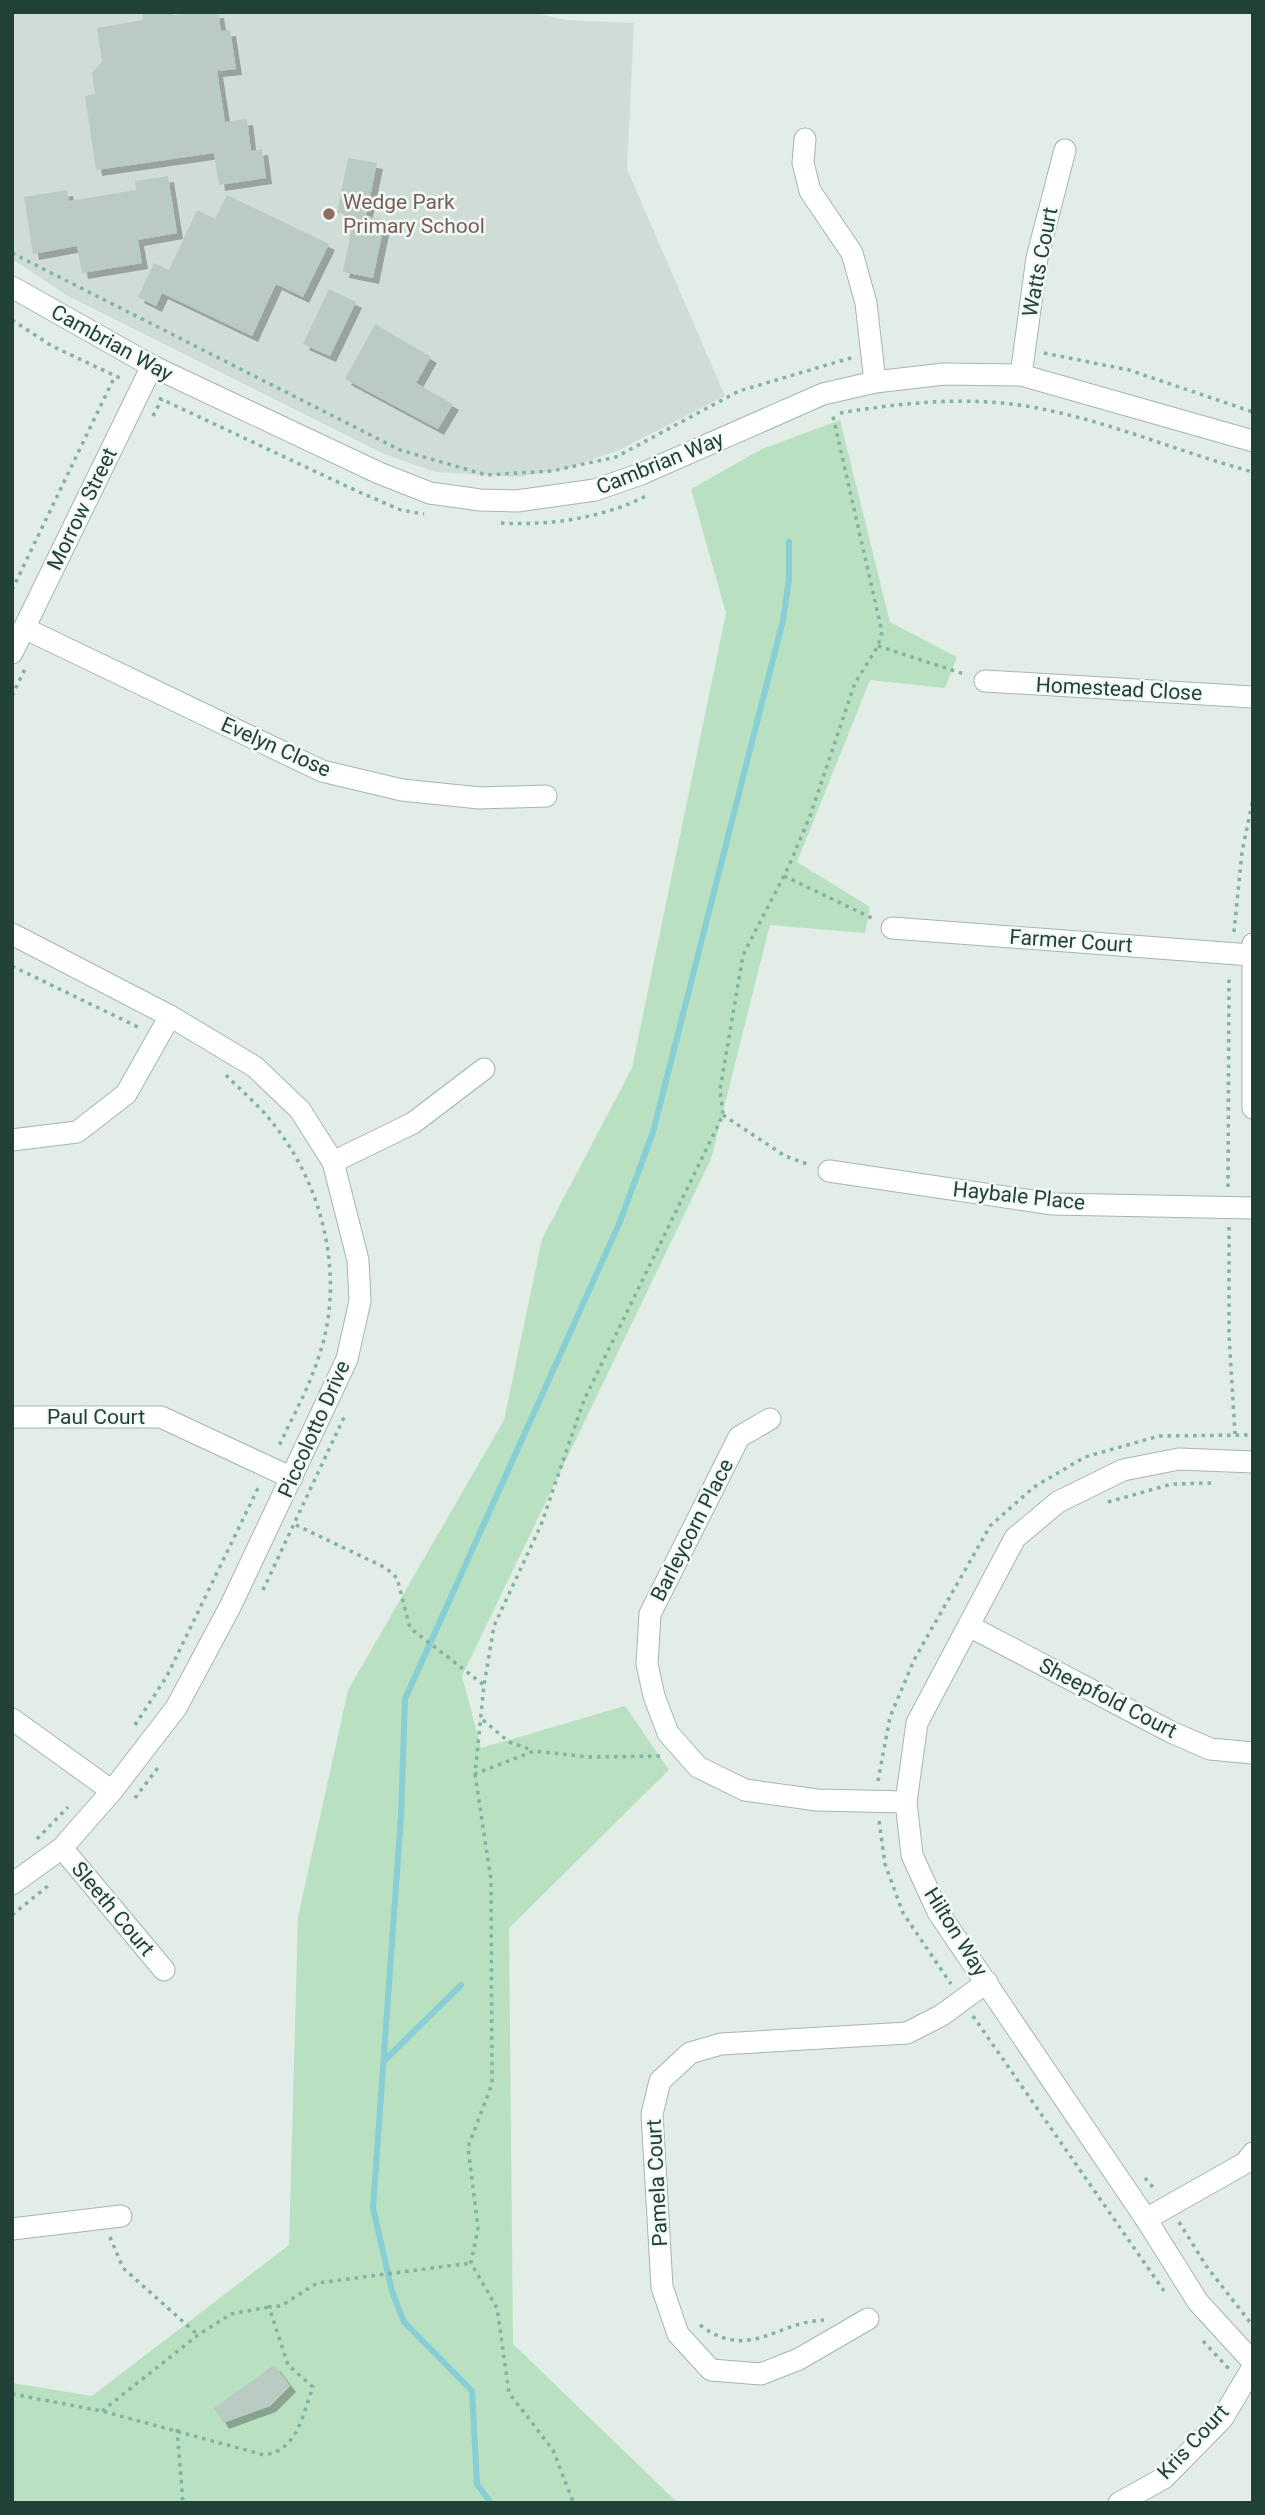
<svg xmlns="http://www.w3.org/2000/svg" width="1265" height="2515" viewBox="0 0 1265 2515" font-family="Roboto,sans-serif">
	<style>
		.built { fill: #d0ddd7 }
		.green { fill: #bae0c2 }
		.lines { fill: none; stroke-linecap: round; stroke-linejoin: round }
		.stream { stroke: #87ced5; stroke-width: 6 }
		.building { fill: #bacbc3; filter: url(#shadow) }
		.minor-casing { stroke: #a4b6af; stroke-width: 23 }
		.path { stroke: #81b3a0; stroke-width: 3.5; stroke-dasharray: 3.5 5; stroke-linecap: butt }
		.minor { stroke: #fff; stroke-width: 21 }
		.education-dot { fill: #8d6e63; stroke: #f3f9f6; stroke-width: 2.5 }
		.labels { text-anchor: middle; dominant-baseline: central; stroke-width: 5; stroke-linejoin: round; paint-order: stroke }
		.education-label { font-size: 21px; fill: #785e54; stroke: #f3f9f6; text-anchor: start }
		.street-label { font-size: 21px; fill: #214036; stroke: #f3f9f6 }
	</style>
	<defs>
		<filter id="shadow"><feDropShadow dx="6" dy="6" stdDeviation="0" flood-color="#0004"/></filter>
	</defs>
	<rect width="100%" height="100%" fill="#e2ede8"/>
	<path class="built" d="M12 12H530L566 20 634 23 627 169 725 396 621 449 570 468 517 477 435 472 384 454 68 296 12 259Z"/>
	<path class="green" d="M840 420 890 622 957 657 945 688 870 680 797 862 870 907 865 933 770 925 711 1159 462 1676 481 1748 625 1706 669 1770 509 1928 513 2344 678 2503H12V2383L92 2396 289 2245 298 1917 348 1690 504 1420 542 1239 632 1068 726 613 691 489 762 449Z"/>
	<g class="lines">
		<g class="stream">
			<path d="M385 2060 461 1985"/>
			<path d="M491 2503 477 2484 472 2391 404 2322 392 2291 373 2208 401 1816 405 1699 619 1224 653 1132 783 620 789 579V542"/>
		</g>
	</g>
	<g class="building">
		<path d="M142 12H173V15L218 12 221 31 230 30 236 69 217 71 225 122 247 119 251 151 262 149 266 178 219 185 214 153 96 170 85 96 95 94 92 73 102 62 97 28 143 20Z"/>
		<path d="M348 158 377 163 366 216 385 220 373 278 343 272 354 216 337 213Z"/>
		<path d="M168 176 177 233 138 240 142 263 82 273 77 246 33 254 24 197 67 190 69 201 136 190 135 181Z"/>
		<path d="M227 195 329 244 303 297 276 284 252 336 162 293 156 306 138 297 154 263 169 270 197 210 215 219Z"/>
		<path d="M329 289 356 302 330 356 303 344Z"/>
		<path d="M375 324 431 357 416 383 453 404 438 429 345 379Z"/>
		<path d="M274 2365 290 2386 270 2406 223 2423 214 2408Z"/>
	</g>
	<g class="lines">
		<g class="minor-casing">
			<g id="minor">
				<path d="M805 139 803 163 810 191 852 253 866 303 875 382"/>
				<path d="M12 287 152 366 379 473 430 493 480 500 517 501 595 490 641 474 823 394 875 382 944 374 1021 375 1253 441"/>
				<path d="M1021 375 1037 258 1065 150"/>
				<path d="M24 628 322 771 402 790 480 798 546 796"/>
				<path d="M12 653 152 366"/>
				<path d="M985 681 1253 697"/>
				<path d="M892 928 1251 955"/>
				<path d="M12 934 170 1016 255 1067 300 1110 333 1162 358 1260 360 1301 347 1359 231 1605 176 1708 112 1791 62 1848 12 1884"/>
				<path d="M1253 944V1108"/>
				<path d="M12 1140 77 1132 126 1094 170 1016"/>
				<path d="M333 1162 413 1123 484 1069"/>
				<path d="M829 1171 1053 1204 1253 1208"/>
				<path d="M12 1417H161L292 1478"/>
				<path d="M770 1419 739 1437 650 1614 647 1664 654 1696 668 1733 698 1767 745 1790 817 1800 906 1802"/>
				<path d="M1253 1462 1179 1459 1123 1470 1058 1502 1015 1538 917 1723 906 1802 912 1855 938 1912 1146 2219 1198 2302 1253 2362"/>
				<path d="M969 1626 1171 1732 1210 1749 1253 1753"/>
				<path d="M12 1719 112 1791"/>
				<path d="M62 1848 164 1970"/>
				<path d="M1146 2219 1245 2163 1253 2153"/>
				<path d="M12 2229 121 2216"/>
				<path d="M868 2319 799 2359 761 2374 711 2370 678 2334 662 2287 652 2114 660 2081 690 2053 721 2044 907 2033 942 2015 987 1982"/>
				<path d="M1119 2503 1164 2478 1222 2419 1253 2367"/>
			</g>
		</g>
		<g class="path">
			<path d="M12 253 400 450 486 475 552 471 616 457 739 391 854 357"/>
			<path d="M12 320 52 346 124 380"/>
			<path d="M1044 353 1129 370 1253 412"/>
			<path d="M159 398 359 492 401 510 424 514"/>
			<path d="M840 413C906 402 976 395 1042 409 1114 423 1182 453 1253 472"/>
			<path d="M153 416 162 399"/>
			<path d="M501 523C549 526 603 518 646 496"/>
			<path d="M12 590 115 376"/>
			<path d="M878 646 967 675"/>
			<path d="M12 696 25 669"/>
			<path d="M784 876 874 919"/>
			<path d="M1234 932 1242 852 1253 799"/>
			<path d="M12 966 140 1028"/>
			<path d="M226 1075C240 1090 258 1104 271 1121 323 1184 346 1277 319 1356 309 1388 292 1418 278 1448"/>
			<path d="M723 1115 785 1156 810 1165"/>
			<path d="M1228 1187 1229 975"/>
			<path d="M1229 1227V1335L1235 1434"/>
			<path d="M1108 1502 1172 1484 1213 1483"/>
			<path d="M296 1525 386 1568 397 1578 410 1628 484 1685"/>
			<path d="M263 1590 346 1413"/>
			<path d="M483 1720 509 1742 532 1750"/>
			<path d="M135 1725 167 1676 260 1484"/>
			<path d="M660 1756 589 1757 534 1751 475 1774 484 1685 494 1626 541 1525 584 1400 723 1115 720 1090 743 955 788 868 810 816 855 683 878 646 882 632 832 412"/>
			<path d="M475 1774 491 1880 492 2084 468 2147 478 2228 471 2263 497 2308 509 2393 553 2450 572 2499 578 2503"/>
			<path d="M878 1781 890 1717 914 1660 990 1526 1034 1487 1085 1457 1159 1436 1253 1435"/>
			<path d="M135 1798 160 1765"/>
			<path d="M879 1821 885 1864 903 1913 951 1984"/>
			<path d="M37 1839 68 1807"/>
			<path d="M12 1915 49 1885"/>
			<path d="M973 2016 1164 2291"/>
			<path d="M1145 2178 1156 2191"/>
			<path d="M1179 2222 1207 2267 1253 2326"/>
			<path d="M110 2237 123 2268 198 2335"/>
			<path d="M700 2325C749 2362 775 2322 824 2320"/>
			<path d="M1203 2341 1229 2369"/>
			<path d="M12 2394 102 2411 264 2455C298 2450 302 2416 313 2387L288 2365 269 2307 281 2306 317 2283 471 2263"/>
			<path d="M102 2411 198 2335 231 2314 269 2307"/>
			<path d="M177 2429 183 2503"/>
		</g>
		<use href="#minor" class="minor"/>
	</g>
	<circle class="education-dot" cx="329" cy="214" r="7"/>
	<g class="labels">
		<g class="education-label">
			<text x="343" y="202">Wedge Park<tspan x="343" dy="24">Primary School</tspan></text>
		</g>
		<g class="street-label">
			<text transform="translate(1040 262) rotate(-79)">Watts Court</text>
			<text transform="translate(112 343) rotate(29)">Cambrian Way</text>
			<text transform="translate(660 463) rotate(-22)">Cambrian Way</text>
			<text transform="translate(82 509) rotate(-64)">Morrow Street</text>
			<text transform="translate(1119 689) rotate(3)">Homestead Close</text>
			<text transform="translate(276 747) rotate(24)">Evelyn Close</text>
			<text transform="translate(1071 941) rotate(4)">Farmer Court</text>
			<text transform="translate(1019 1196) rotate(6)">Haybale Place</text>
			<text x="96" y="1417">Paul Court</text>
			<text transform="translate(314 1429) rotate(-66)">Piccolotto Drive</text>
			<text transform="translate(692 1530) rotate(-63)">Barleycorn Place</text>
			<text transform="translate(1108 1698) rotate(27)">Sheepfold Court</text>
			<text transform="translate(113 1909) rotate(50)">Sleeth Court</text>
			<text transform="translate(956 1932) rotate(58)">Hilton Way</text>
			<text transform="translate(657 2183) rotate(-93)">Pamela Court</text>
			<text transform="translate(1193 2442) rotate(-47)">Kris Court</text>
		</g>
	</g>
	<rect width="1265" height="2515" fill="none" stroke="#214036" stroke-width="28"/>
</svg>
